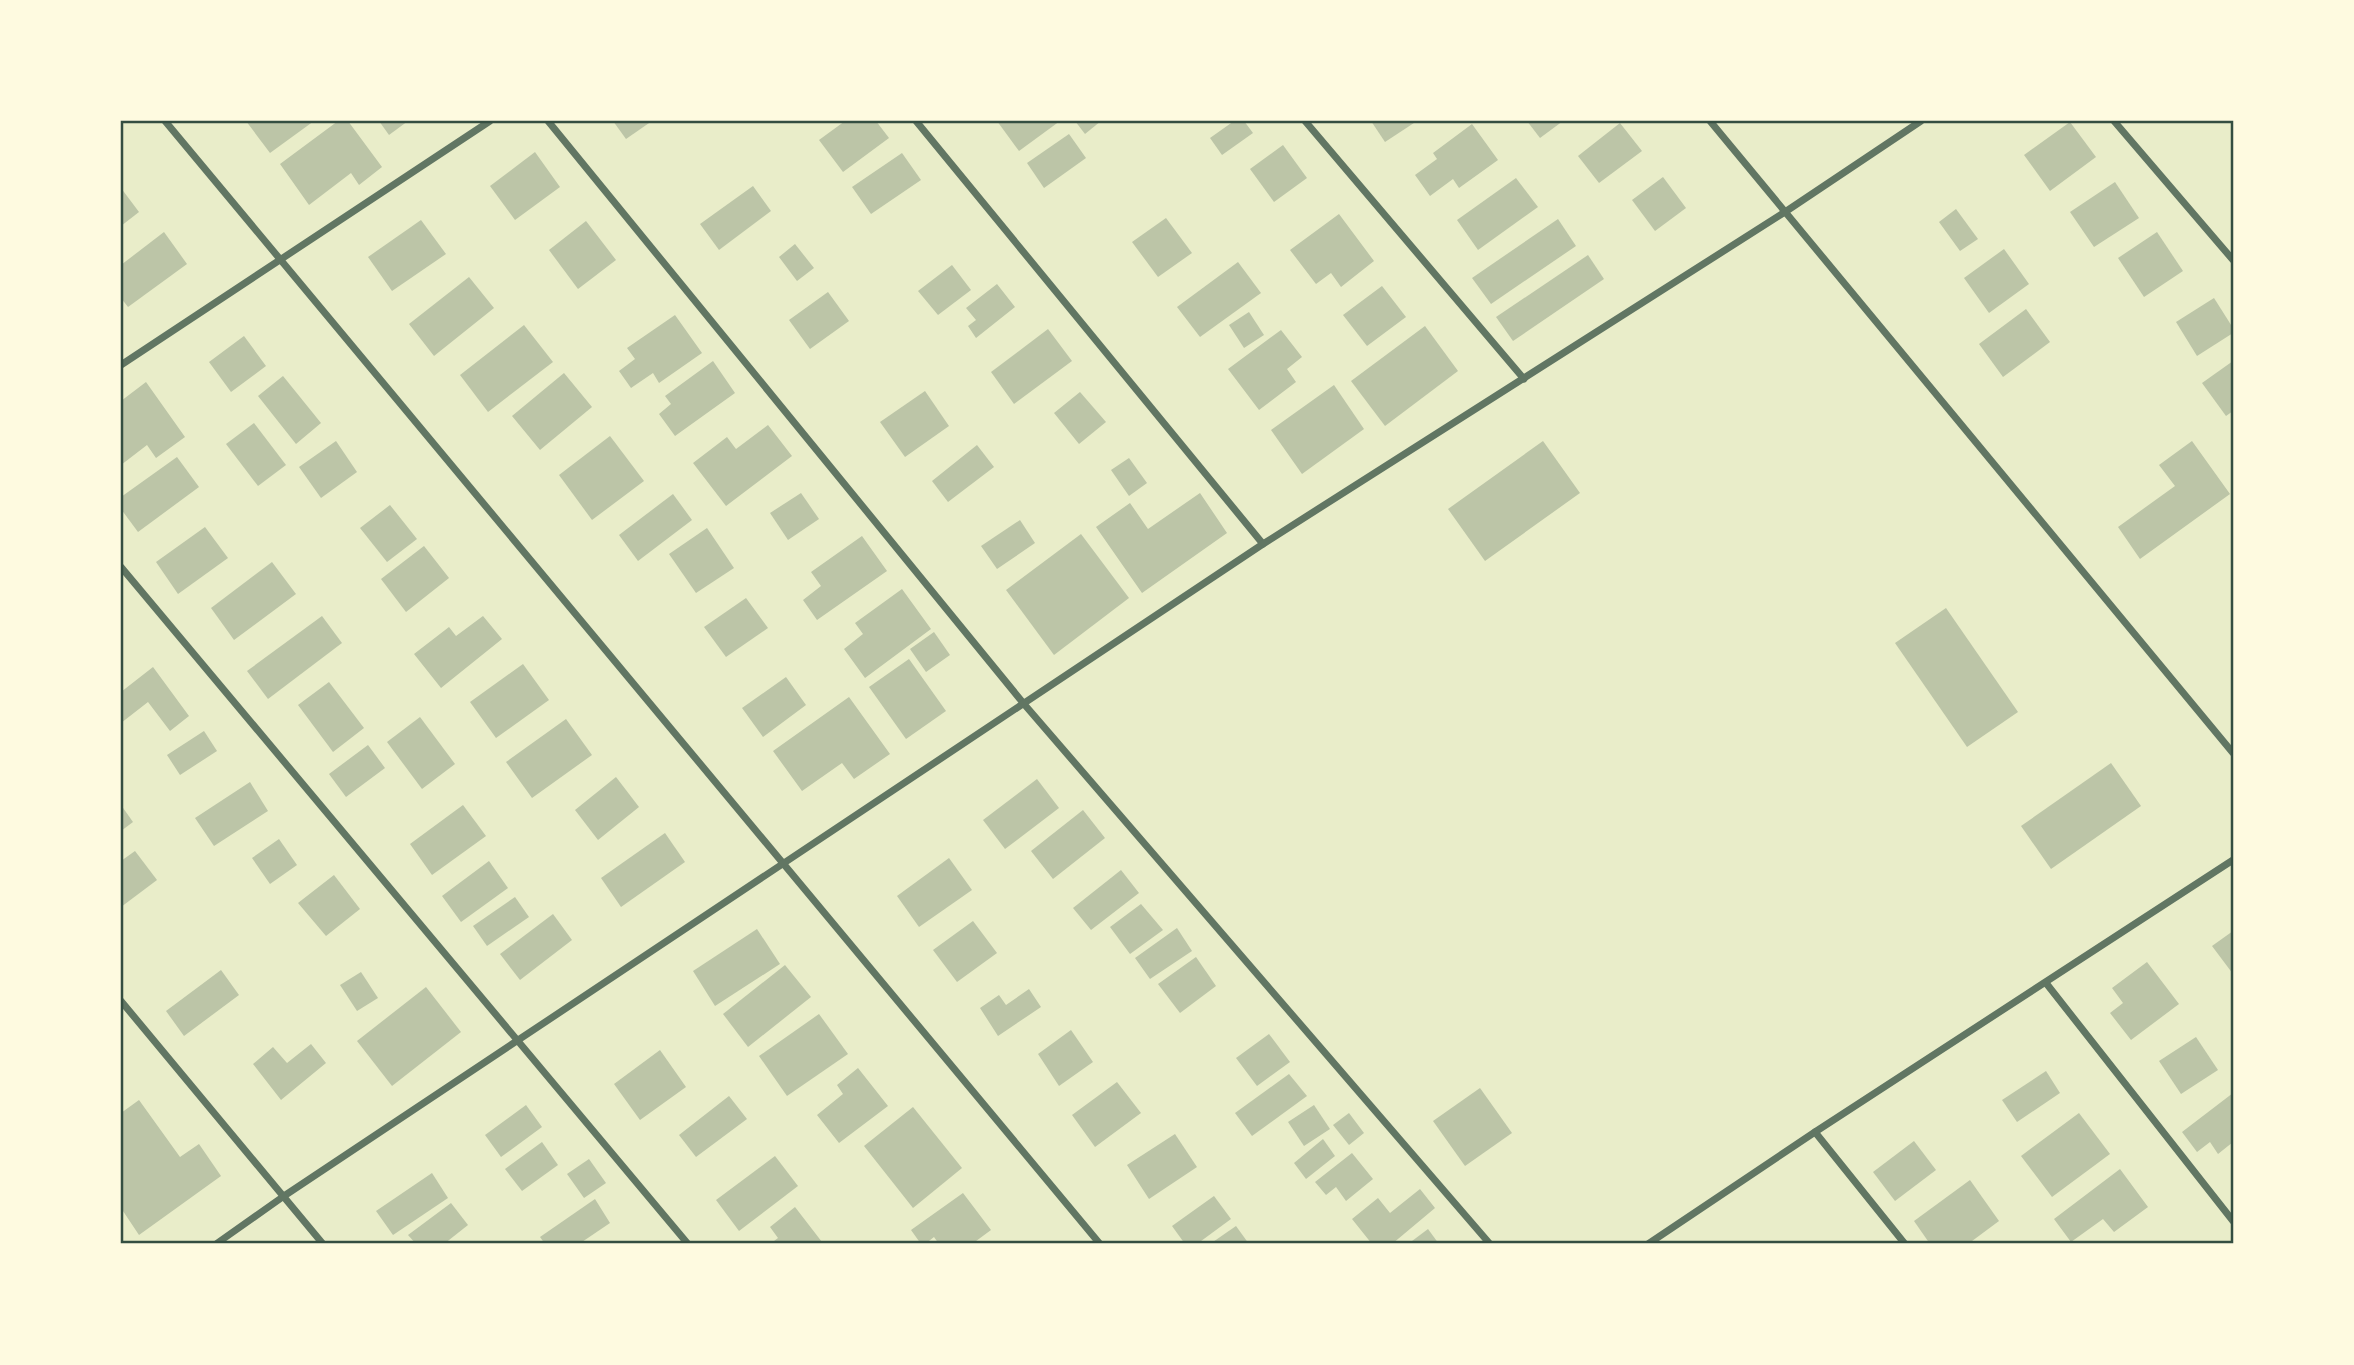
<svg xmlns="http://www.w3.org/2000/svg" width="2354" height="1365" viewBox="0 0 2354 1365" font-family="Commissioner,sans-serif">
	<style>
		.building { fill: #bcc5a7 }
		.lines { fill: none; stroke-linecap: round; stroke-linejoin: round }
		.minor { stroke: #617663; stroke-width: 7 }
		.neatline { fill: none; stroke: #344e41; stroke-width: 2.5 }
	</style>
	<rect width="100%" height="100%" fill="#e9edc9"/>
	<g class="building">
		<path d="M246 121H314L270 153Z"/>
		<path d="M338 121H348L382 167 359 185 351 173 309 205 280 164Z"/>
		<path d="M379 121H408L389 135Z"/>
		<path d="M613 121H652L626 139Z"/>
		<path d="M845 121H876L889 138 843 172 819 140Z"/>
		<path d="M997 121H1060L1019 151Z"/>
		<path d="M1075 121H1101L1085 134Z"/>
		<path d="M1234 121H1244L1253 133 1222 155 1210 138Z"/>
		<path d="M1371 121H1417L1385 142Z"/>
		<path d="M1527 121H1563L1540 138Z"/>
		<path d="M2070 122 2096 157 2050 191 2024 155Z"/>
		<path d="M1620 123 1642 151 1599 183 1578 156Z"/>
		<path d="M1472 124 1498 160 1459 188 1453 179 1430 196 1415 175 1437 159 1433 153Z"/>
		<path d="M1069 134 1086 158 1044 188 1027 163Z"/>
		<path d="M1283 145 1307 178 1274 202 1250 169Z"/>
		<path d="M535 152 560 187 515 220 490 186Z"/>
		<path d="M902 153 921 180 871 214 852 187Z"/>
		<path d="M1663 177 1686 208 1655 231 1632 200Z"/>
		<path d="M1516 178 1538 207 1478 250 1457 220Z"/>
		<path d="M2115 182 2139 218 2094 247 2070 212Z"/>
		<path d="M753 186 771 211 719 250 700 224Z"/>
		<path d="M121 188 139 212 121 226Z"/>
		<path d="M1956 209 1978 239 1960 251 1939 222Z"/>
		<path d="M1339 214 1374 261 1341 287 1331 273 1316 284 1290 250Z"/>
		<path d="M1166 218 1192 253 1158 277 1132 242Z"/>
		<path d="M1558 219 1576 246 1491 304 1472 278Z"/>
		<path d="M421 220 446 254 392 291 368 257Z"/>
		<path d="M586 221 616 260 578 289 549 250Z"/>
		<path d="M164 232 187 264 128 307 121 298V265Z"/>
		<path d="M2157 232 2183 271 2144 297 2118 258Z"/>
		<path d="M795 244 814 268 797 281 779 257Z"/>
		<path d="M2004 249 2029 284 1989 313 1964 278Z"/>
		<path d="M1588 255 1604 279 1513 341 1496 317Z"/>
		<path d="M1238 262 1261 293 1200 337 1177 307Z"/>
		<path d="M952 265 971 290 938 315 918 291Z"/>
		<path d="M469 277 494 308 434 356 409 324Z"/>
		<path d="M997 284 1015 307 976 338 968 326 976 320 966 308Z"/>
		<path d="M1382 286 1406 317 1367 346 1343 315Z"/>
		<path d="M828 292 849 321 810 349 789 320Z"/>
		<path d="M2214 298 2233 328V333L2197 356 2176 322Z"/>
		<path d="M2026 309 2050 342 2003 377 1979 344Z"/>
		<path d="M1249 312 1264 335 1244 348 1229 325Z"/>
		<path d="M675 315 702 353 659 383 653 373 631 388 619 371 635 359 627 348Z"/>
		<path d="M524 325 553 362 488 412 460 375Z"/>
		<path d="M1425 326 1458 371 1385 426 1351 381Z"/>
		<path d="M1048 329 1072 361 1014 404 991 372Z"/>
		<path d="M1281 330 1302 357 1287 369 1296 382 1259 410 1228 369Z"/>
		<path d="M244 336 266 366 231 392 209 362Z"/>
		<path d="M713 361 735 393 675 436 659 414 671 404 665 396Z"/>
		<path d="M2233 361V411L2226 416 2202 383Z"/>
		<path d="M564 373 592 407 540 450 512 416Z"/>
		<path d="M283 376 321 423 296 444 258 396Z"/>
		<path d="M146 382 185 437 156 458 147 445 121 465V401Z"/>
		<path d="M1334 385 1364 429 1302 474 1271 430Z"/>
		<path d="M925 391 949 426 905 457 880 422Z"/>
		<path d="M1080 392 1106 422 1079 444 1054 413Z"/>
		<path d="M254 423 286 465 258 486 226 444Z"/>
		<path d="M768 425 792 456 726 506 693 463 727 437 736 449Z"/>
		<path d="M610 436 644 481 592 520 559 475Z"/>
		<path d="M336 441 357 472 321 498 299 467Z"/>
		<path d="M1543 441 1580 493 1485 561 1448 509Z"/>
		<path d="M2192 441 2230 494 2140 559 2118 527 2175 486 2159 465Z"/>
		<path d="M977 445 994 467 948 502 932 481Z"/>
		<path d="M177 457 199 487 138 532 121 509V497Z"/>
		<path d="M1129 458 1147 483 1129 496 1111 470Z"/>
		<path d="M801 493 819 519 788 540 770 513Z"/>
		<path d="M1200 493 1227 533 1142 593 1096 527 1130 503 1148 529Z"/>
		<path d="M673 494 692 520 638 561 619 535Z"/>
		<path d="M390 505 417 539 387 562 360 528Z"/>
		<path d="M1020 520 1035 543 997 569 981 546Z"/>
		<path d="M205 527 228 558 178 594 156 562Z"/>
		<path d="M707 528 734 568 696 593 669 554Z"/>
		<path d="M1081 534 1129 598 1054 655 1006 590Z"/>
		<path d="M862 536 887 571 817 620 803 600 821 586 811 572Z"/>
		<path d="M424 546 449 578 406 612 381 579Z"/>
		<path d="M272 562 296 594 234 640 211 608Z"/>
		<path d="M902 589 931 629 865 678 844 649 863 634 855 623Z"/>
		<path d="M746 598 768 628 726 657 704 627Z"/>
		<path d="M1946 608 2018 712 1967 747 1895 643Z"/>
		<path d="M322 616 342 643 268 699 247 671Z"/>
		<path d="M483 616 502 639 441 688 414 654 449 627 456 636Z"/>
		<path d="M934 632 950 655 926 672 910 649Z"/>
		<path d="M909 659 946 711 906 739 869 687Z"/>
		<path d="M523 664 549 700 496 738 470 702Z"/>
		<path d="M153 667 189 716 170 731 148 702 121 723V692Z"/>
		<path d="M786 677 806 705 763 737 742 708Z"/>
		<path d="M329 682 364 728 333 752 298 705Z"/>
		<path d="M849 697 890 754 854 779 842 763 802 791 773 751Z"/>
		<path d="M420 717 455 764 422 789 387 742Z"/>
		<path d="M566 719 592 755 532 798 506 762Z"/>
		<path d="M204 731 217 751 180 775 167 755Z"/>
		<path d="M368 745 385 768 346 797 329 774Z"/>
		<path d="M2111 763 2141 806 2051 869 2021 826Z"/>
		<path d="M616 777 639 807 598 840 575 810Z"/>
		<path d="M1037 779 1059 808 1005 849 983 820Z"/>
		<path d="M250 782 268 811 214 846 195 818Z"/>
		<path d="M121 805 133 822 121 831Z"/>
		<path d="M463 805 486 836 432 875 410 844Z"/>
		<path d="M1083 810 1105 838 1053 879 1031 851Z"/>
		<path d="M665 833 685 862 621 907 601 878Z"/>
		<path d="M279 839 297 865 270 884 252 858Z"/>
		<path d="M135 851 157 880 121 907V861Z"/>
		<path d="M949 858 972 890 919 927 897 896Z"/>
		<path d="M489 861 508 888 461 922 442 896Z"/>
		<path d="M1121 870 1139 893 1091 930 1073 908Z"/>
		<path d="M334 875 360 909 326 936 298 903Z"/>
		<path d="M515 897 529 917 487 946 473 926Z"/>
		<path d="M1141 904 1163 930 1130 954 1110 927Z"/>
		<path d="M553 914 572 940 520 980 500 954Z"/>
		<path d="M973 921 997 953 957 982 933 950Z"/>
		<path d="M1177 928 1192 951 1150 979 1135 958Z"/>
		<path d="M757 929 780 964 715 1006 693 971Z"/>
		<path d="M2233 931V974L2212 946Z"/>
		<path d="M1196 957 1216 986 1180 1013 1158 984Z"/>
		<path d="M2147 962 2179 1004 2131 1040 2110 1013 2123 1003 2112 988Z"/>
		<path d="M785 965 811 997 748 1047 723 1014Z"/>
		<path d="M221 970 239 995 184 1036 166 1011Z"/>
		<path d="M361 972 378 998 357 1011 340 985Z"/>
		<path d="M426 987 461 1032 392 1086 357 1041Z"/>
		<path d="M1029 989 1041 1007 998 1036 980 1008 999 995 1006 1005Z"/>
		<path d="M819 1014 848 1054 787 1096 759 1056Z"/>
		<path d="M1071 1030 1093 1062 1059 1086 1038 1054Z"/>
		<path d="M1269 1034 1290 1062 1257 1086 1236 1058Z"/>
		<path d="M2196 1037 2218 1070 2181 1094 2159 1061Z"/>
		<path d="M311 1044 326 1063 281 1100 253 1064 273 1047 287 1063Z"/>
		<path d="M660 1050 686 1087 640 1120 614 1084Z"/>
		<path d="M858 1068 888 1106 839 1143 817 1115 843 1094 837 1085Z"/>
		<path d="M2046 1071 2060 1093 2017 1122 2002 1100Z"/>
		<path d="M1289 1074 1307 1096 1252 1136 1235 1113Z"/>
		<path d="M1117 1082 1141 1113 1095 1147 1072 1115Z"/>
		<path d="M1480 1088 1512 1133 1465 1166 1433 1121Z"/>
		<path d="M2233 1093V1142L2218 1154 2210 1142 2197 1152 2182 1132Z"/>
		<path d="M729 1096 747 1119 696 1157 679 1135Z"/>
		<path d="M139 1100 180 1157 199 1144 221 1176 139 1235 121 1208V1113Z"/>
		<path d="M526 1105 542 1127 501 1157 485 1135Z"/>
		<path d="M1314 1105 1330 1129 1304 1146 1288 1122Z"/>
		<path d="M913 1107 962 1168 913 1208 864 1146Z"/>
		<path d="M1349 1113 1364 1133 1349 1145 1333 1125Z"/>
		<path d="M2079 1113 2110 1154 2052 1197 2021 1156Z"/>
		<path d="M1175 1134 1197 1167 1149 1199 1127 1165Z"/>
		<path d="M1323 1139 1335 1156 1306 1179 1294 1163Z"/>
		<path d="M1914 1141 1936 1170 1895 1201 1873 1172Z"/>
		<path d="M542 1142 558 1165 522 1191 505 1169Z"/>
		<path d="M1352 1153 1373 1179 1346 1201 1336 1187 1326 1195 1315 1182Z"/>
		<path d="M775 1156 798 1186 739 1231 716 1200Z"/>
		<path d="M589 1159 606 1183 584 1198 567 1174Z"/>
		<path d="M2120 1169 2148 1207 2114 1232 2103 1219 2071 1242 2054 1219Z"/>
		<path d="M432 1173 448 1198 393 1235 376 1211Z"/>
		<path d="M1970 1180 1999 1221 1968 1244H1930L1914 1221Z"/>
		<path d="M1420 1189 1435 1208 1392 1244H1372L1352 1219 1378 1198 1390 1213Z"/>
		<path d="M963 1193 991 1230 972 1244H939L934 1237 925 1244H921L911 1230Z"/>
		<path d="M1214 1196 1231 1219 1197 1244H1185L1172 1226Z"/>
		<path d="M595 1199 610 1223 579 1244H545L540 1237Z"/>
		<path d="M451 1203 468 1225 444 1244H416L408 1235Z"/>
		<path d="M795 1207 822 1242 819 1244H770L778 1238 770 1227Z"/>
		<path d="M1236 1226 1249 1244H1210Z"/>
		<path d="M1428 1229 1439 1244H1408Z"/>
	</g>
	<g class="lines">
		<g class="minor">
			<path d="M165 121 1100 1244"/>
			<path d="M548 121 1024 704 1490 1244"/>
			<path d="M916 121 1263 544"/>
			<path d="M1305 121 1524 379"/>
			<path d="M1710 121 2233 753"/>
			<path d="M2114 121 2233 260"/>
			<path d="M121 365 490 121"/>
			<path d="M121 567 688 1244"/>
			<path d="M2046 983 2233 1221"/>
			<path d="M121 1001 323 1244"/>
			<path d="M1815 1132 1905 1244"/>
			<path d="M216 1244 284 1196 1263 544 1785 212 1921 121"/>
			<path d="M1648 1244 1815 1132 2233 860"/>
		</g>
	</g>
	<rect width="2354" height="1365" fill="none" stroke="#fefae0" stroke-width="245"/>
	<rect x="122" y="122" width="2110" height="1120" class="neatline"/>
</svg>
